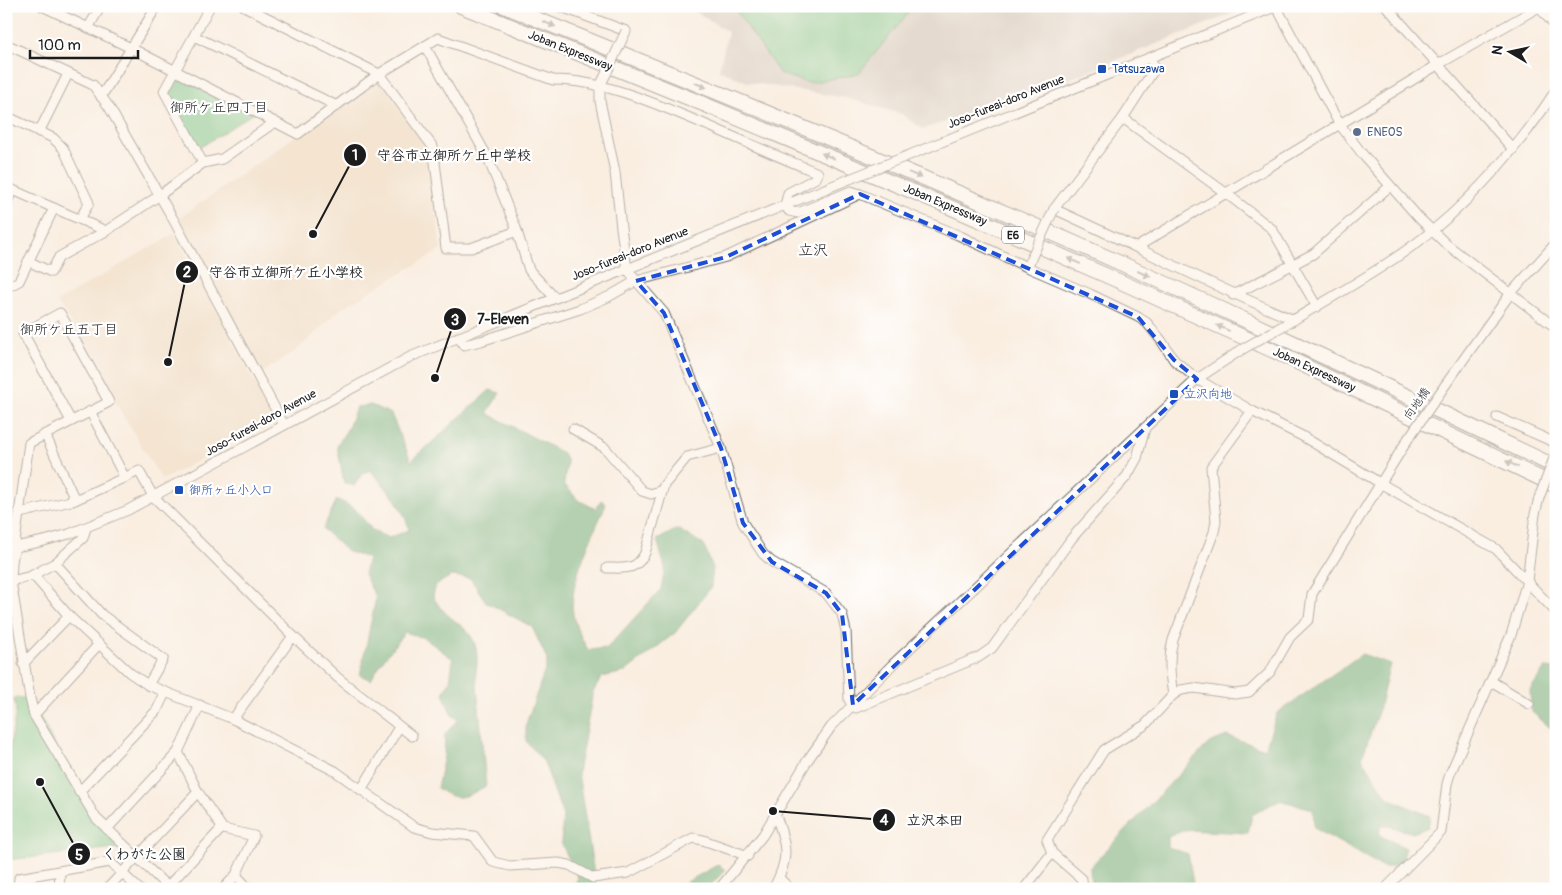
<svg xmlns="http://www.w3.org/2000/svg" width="1562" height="895" viewBox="0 0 1562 895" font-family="Pangolin,'Klee One',sans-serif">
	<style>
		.built { fill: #edd7bb }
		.industrial { fill: #ccc2b9 }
		.green { fill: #77c88a; stroke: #4a7253 }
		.forest { fill: #61ac76; stroke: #3e6449 }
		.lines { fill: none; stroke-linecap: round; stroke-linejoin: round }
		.minor-casing { stroke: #6a6661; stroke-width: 11 }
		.highway-casing { stroke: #6a6661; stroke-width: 16 }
		.minor { stroke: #fff; stroke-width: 9 }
		.highway { stroke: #fff; stroke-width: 14 }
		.minor-bridge-casing { stroke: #6a6661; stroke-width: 11; stroke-linecap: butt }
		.minor-bridge { stroke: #fff; stroke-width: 9 }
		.oneway { fill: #999 }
		.marked { fill: none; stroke: #1d4ed8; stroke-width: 4; stroke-dasharray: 10 6; stroke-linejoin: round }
		.transit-dot { fill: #1a4fb4; stroke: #fff; stroke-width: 2 }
		.service-dot { fill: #5c6f8a; stroke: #fff; stroke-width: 2 }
		.labels { text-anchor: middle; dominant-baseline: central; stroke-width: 4.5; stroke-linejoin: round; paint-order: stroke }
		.shield { fill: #fff; stroke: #606060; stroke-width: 1 }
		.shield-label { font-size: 11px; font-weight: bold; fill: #1c1c1c }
		.street-label { font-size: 12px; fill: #1c1c1c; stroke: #fff }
		.transit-label { font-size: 12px; fill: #164399; stroke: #fff; text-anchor: start }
		.service-label { font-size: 12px; fill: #4e5e75; stroke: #fff; text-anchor: start }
		.neighbourhood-label { font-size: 14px; fill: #1c1c1c; stroke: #fff }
		.quarter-label { font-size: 15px; fill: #1c1c1c; stroke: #fff }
		.leader { fill: none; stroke: #1c1c1c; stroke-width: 2 }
		.callout-dot { fill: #1c1c1c; stroke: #fff; stroke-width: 2 }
		.mark-label { font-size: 15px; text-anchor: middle; font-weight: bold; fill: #fff }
		.callout-label { font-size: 14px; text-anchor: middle; font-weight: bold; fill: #1c1c1c; stroke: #fff; stroke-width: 4.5; stroke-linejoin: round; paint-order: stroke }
	</style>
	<rect width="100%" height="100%" fill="#fff"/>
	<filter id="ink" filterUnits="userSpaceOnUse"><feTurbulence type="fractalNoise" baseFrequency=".02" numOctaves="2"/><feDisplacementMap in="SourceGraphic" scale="10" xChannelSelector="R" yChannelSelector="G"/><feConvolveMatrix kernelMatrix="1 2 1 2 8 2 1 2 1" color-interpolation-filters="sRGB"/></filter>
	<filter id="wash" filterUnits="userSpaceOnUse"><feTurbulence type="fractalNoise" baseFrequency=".0096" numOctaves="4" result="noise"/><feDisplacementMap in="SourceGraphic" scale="20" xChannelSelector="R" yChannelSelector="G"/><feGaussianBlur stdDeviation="1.12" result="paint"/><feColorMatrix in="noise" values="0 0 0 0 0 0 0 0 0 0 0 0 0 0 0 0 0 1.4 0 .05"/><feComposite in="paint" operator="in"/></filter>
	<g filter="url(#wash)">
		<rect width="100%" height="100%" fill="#faeee1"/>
		<g class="built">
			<path d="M380 79 427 145 441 250 342 308 296 351 262 373 178 219 304 130Z"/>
			<path d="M175 233 275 419 162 480 115 402 70 321 57 302Z"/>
		</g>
		<path class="industrial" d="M687 6H1251L1020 99 923 129 901 114 846 98 747 82 719 70 728 32Z"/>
		<g class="green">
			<path d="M733 6H903L909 12 858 74 809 83 780 74Z"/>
			<path d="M175 71 255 112 196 150 164 91Z"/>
			<path d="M14 698H30L79 792 126 847 6 860V771L16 711Z"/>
		</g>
		<g class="forest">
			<path d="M490 390 500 393 487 413 563 453 567 462 564 484 578 500 596 509 601 500 606 504C594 533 568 583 573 614 575 627 582 638 588 650L607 648 661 589 665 568 657 540 677 529 703 544 713 568 711 587 675 633 625 672 602 677 593 692 578 773 596 886 605 889H573L578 877 561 843 563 816 544 762 526 741V724L546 667 547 659 532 627 486 602 470 578 451 576 436 585 433 596C449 629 484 622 476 673L486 786C466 797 457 803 437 788L444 756 445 734 458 720 451 714 443 693 450 681 453 659 424 638 405 632 381 663 371 680 360 675 376 598 364 574 368 558 348 552 323 529 337 499 355 509 373 531 389 538 409 530C404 506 386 488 370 470L363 473 354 486 344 483 337 445 348 428 356 407 371 405 391 414 411 461C438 438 463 413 490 390Z"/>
			<path d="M1362 654 1390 664 1379 709 1362 758 1388 798 1430 816 1428 827 1413 833 1381 824 1379 835 1406 848 1401 864 1385 868 1314 828 1313 809 1279 800 1252 815 1248 833 1185 830 1168 837V847L1188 854 1194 889H1091L1090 867 1209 743 1227 736 1265 749 1277 713Z"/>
			<path d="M1545 668 1556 669V733L1531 711 1530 690Z"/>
			<path d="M719 864 725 870 707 889H674Z"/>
		</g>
	</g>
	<g filter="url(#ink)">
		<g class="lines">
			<g class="minor-casing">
				<g id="minor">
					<path d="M42 6 131 48 298 134 379 74 438 38 553 80C606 80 661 106 709 126 745 142 782 158 818 173L816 178 788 193 785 206 789 211 798 213 851 191 860 194"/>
					<path d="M244 6 379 74 433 147 446 248H471L517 231"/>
					<path d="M559 6 626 31"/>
					<path d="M1276 6 1329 105 1340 125 1364 156 1419 218 1445 243 1556 328"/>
					<path d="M1386 6 1513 149"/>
					<path d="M1538 6 1556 27"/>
					<path d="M88 28 101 6"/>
					<path d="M194 36 337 106"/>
					<path d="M6 44 93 85 109 107 173 219 284 425"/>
					<path d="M425 46 487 156 516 228 529 270 555 298"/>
					<path d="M1150 58 1155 68 1123 118 1054 209C1134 245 1212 286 1294 320"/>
					<path d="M607 72 600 86V101L615 172 621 228 627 269 638 283 664 313 721 448 743 523 763 554 772 562 826 593 842 614 846 631 849 700 856 708 979 657 992 648 1072 538 1127 476 1137 458 1145 428"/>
					<path d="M101 97 157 6"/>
					<path d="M6 116 53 138 63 148 89 203 80 219"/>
					<path d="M1123 118 1227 194 1272 229 1317 307"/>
					<path d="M39 132 68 74"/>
					<path d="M907 156 1277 6"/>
					<path d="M203 163 164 91 210 6"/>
					<path d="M6 187 106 231"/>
					<path d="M6 203 13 190"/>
					<path d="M1137 247 1439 64 1539 7"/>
					<path d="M28 261 51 272 59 257 106 231 160 195 203 163 222 159 275 122"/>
					<path d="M1029 263 1027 267 1090 294 1138 317 1147 323 1161 340 1174 360 1197 379 1252 411 1302 436 1380 483 1496 549 1556 612"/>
					<path d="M6 288 19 281 54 208"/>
					<path d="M1233 295 1313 254 1390 186"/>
					<path d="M1290 322C1327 300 1365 279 1401 254 1450 221 1492 177 1528 130 1537 117 1548 104 1556 89"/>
					<path d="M458 337 464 345 481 341 580 309 608 297 636 281 726 257 860 194 958 235 1027 267"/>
					<path d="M1446 384 1510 294 1556 243"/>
					<path d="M90 411 125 478"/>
					<path d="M1497 417 1556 443"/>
					<path d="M71 421 23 333 60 313 109 402 29 443 12 563 11 581 30 698 34 715 96 818 170 889"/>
					<path d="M573 429 605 448 642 491 651 494 662 490"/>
					<path d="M45 434 75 500"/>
					<path d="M20 513 75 500 139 471 153 496 293 636 338 678 412 736"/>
					<path d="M6 549 44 541 69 534 128 510 410 357 852 178"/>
					<path d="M55 563 102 615 163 659 148 685"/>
					<path d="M607 568C625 568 636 571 645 553L664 485 687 457 721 448"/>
					<path d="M33 575 70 617 130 673 148 685 233 719 335 771 414 827 432 832 474 836 493 862 510 866 558 863 569 865 593 878 628 873 693 838 703 840 748 856"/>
					<path d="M11 581 31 576 55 563 83 538 86 528"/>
					<path d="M23 664 69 616"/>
					<path d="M1491 681 1529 704"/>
					<path d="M1173 695 1181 690 1194 688 1235 694 1249 692 1270 672 1290 637 1309 619 1312 594 1408 439"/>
					<path d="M200 705 178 752 198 792 223 829 254 836 236 875 223 889"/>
					<path d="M34 715 99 644"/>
					<path d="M233 719 293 636"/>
					<path d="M361 790 399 727"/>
					<path d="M79 792 157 710 165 693"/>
					<path d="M107 829 178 752"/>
					<path d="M236 875 249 889"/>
					<path d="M779 878 790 889"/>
					<path d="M168 886 222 828"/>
					<path d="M18 889 19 878 110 862 139 889"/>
					<path d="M59 889 60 871"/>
					<path d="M107 889 198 792"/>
					<path d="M719 889 763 835 807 761 831 727 892 665 1197 379 1241 350"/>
					<path d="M773 889C790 859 787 846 776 816"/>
					<path d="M1024 889 1052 853"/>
					<path d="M1083 889 1082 879 1052 853 1047 840 1104 750 1145 725 1173 695C1170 676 1168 659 1173 640L1214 532 1216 521 1211 467 1252 411"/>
					<path d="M1385 889 1441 832 1447 784 1450 774 1511 635 1527 581 1535 514 1539 498"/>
				</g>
			</g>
			<g class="highway-casing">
				<g id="highway">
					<path d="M461 6 701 103 945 205 1121 282 1274 351 1556 486"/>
					<path d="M504 6C713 90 922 175 1127 266 1271 331 1414 399 1556 467"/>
				</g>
			</g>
			<use href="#minor" class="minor"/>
			<use href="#highway" class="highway"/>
			<g class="minor-bridge-casing">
				<g id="minor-bridge">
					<path d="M607 72 626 31"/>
					<path d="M852 178 907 156"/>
					<path d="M1029 263 1054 209"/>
					<path d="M1241 350 1286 324"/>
					<path d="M1408 439 1446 384"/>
					<path d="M1539 498 1556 453"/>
				</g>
			</g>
			<use href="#minor-bridge" class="minor-bridge"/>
		</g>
		<defs><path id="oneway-solid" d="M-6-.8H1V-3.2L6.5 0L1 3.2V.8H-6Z" transform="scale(1.25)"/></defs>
		<g class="oneway">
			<use href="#oneway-solid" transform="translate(549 24) rotate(22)"/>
			<use href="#oneway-solid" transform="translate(700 85) rotate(22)"/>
			<use href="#oneway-solid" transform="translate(828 156) rotate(-157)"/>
			<use href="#oneway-solid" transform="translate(915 175) rotate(23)"/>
			<use href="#oneway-solid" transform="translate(1074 261) rotate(-156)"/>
			<use href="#oneway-solid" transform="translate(1144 274) rotate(24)"/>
			<use href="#oneway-solid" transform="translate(1223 328) rotate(-156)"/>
			<use href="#oneway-solid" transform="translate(1512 464) rotate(-154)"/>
		</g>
	</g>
	<path d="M0 0H1562V895H0ZM860 194 1138 317 1174 360 1197 379 853 705 842 614 826 593 772 562 743 523 721 448 664 313 636 281 726 257Z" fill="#faeee1" fill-opacity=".55" fill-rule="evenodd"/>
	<path class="marked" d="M860 194 1138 317 1174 360 1197 379 853 705 842 614 826 593 772 562 743 523 721 448 664 313 636 281 726 257Z"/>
	<g class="transit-dot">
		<rect x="1097" y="64" width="10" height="10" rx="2.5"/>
		<rect x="1169" y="389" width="10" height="10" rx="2.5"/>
		<rect x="174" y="485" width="10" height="10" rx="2.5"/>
	</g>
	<circle class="service-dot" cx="1357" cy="132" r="5"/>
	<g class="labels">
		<rect class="shield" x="1002" y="226.5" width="22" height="17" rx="4"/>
		<g class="shield-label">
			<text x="1013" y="235">E6</text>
		</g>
		<g class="street-label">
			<text transform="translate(570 51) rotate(22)">Joban Expressway</text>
			<text transform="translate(1006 102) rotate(-22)">Joso-fureai-doro Avenue</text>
			<text transform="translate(945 205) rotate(23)">Joban Expressway</text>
			<text transform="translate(630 254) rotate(-22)">Joso-fureai-doro Avenue</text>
			<text transform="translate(1314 370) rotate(25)">Joban Expressway</text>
			<text transform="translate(1417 404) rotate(-55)">向地橋</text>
			<text transform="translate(261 423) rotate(-29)">Joso-fureai-doro Avenue</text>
		</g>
		<g class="transit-label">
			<text x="1112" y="69">Tatsuzawa</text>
			<text x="1184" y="394">立沢向地</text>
			<text x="189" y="490">御所ヶ丘小入口</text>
		</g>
		<g class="service-label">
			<text x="1367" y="132">ENEOS</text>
		</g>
		<g class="neighbourhood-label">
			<text x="219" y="107">御所ケ丘四丁目</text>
			<text x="69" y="329">御所ケ丘五丁目</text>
		</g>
		<g class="quarter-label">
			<text x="813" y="250">立沢</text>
		</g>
	</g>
	<path class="leader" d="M313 234L355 155M168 362L187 272M435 378L455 319M773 811L884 820M40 782L79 854"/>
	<g class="callout-dot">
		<circle cx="313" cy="234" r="5"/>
		<circle cx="168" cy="362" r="5"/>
		<circle cx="435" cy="378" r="5"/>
		<circle cx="773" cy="811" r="5"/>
		<circle cx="40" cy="782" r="5"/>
		<circle cx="355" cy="155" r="12"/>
		<circle cx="187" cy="272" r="12"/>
		<circle cx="455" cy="319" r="12"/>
		<circle cx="884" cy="820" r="12"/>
		<circle cx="79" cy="854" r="12"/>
	</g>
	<g class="mark-label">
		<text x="355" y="160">1</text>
		<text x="187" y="277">2</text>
		<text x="455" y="325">3</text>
		<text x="884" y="825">4</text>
		<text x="79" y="860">5</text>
	</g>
	<g class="callout-label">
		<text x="454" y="160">守谷市立御所ケ丘中学校</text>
		<text x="286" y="277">守谷市立御所ケ丘小学校</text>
		<text x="503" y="324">7-Eleven</text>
		<text x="935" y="825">立沢本田</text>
		<text x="144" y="859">くわがた公園</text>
	</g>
	<rect width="1562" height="895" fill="none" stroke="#fff" stroke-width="25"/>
	<g transform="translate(1510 52) rotate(279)" stroke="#ffffff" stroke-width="4" paint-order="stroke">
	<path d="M0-4L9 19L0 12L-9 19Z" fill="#1c1c1c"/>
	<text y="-8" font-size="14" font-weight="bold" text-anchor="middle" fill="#1c1c1c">N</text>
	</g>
	<path d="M30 50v8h108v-8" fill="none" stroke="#1c1c1c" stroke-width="2.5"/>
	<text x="38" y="50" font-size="15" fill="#1c1c1c" stroke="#ffffff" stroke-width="4" paint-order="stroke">100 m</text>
</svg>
